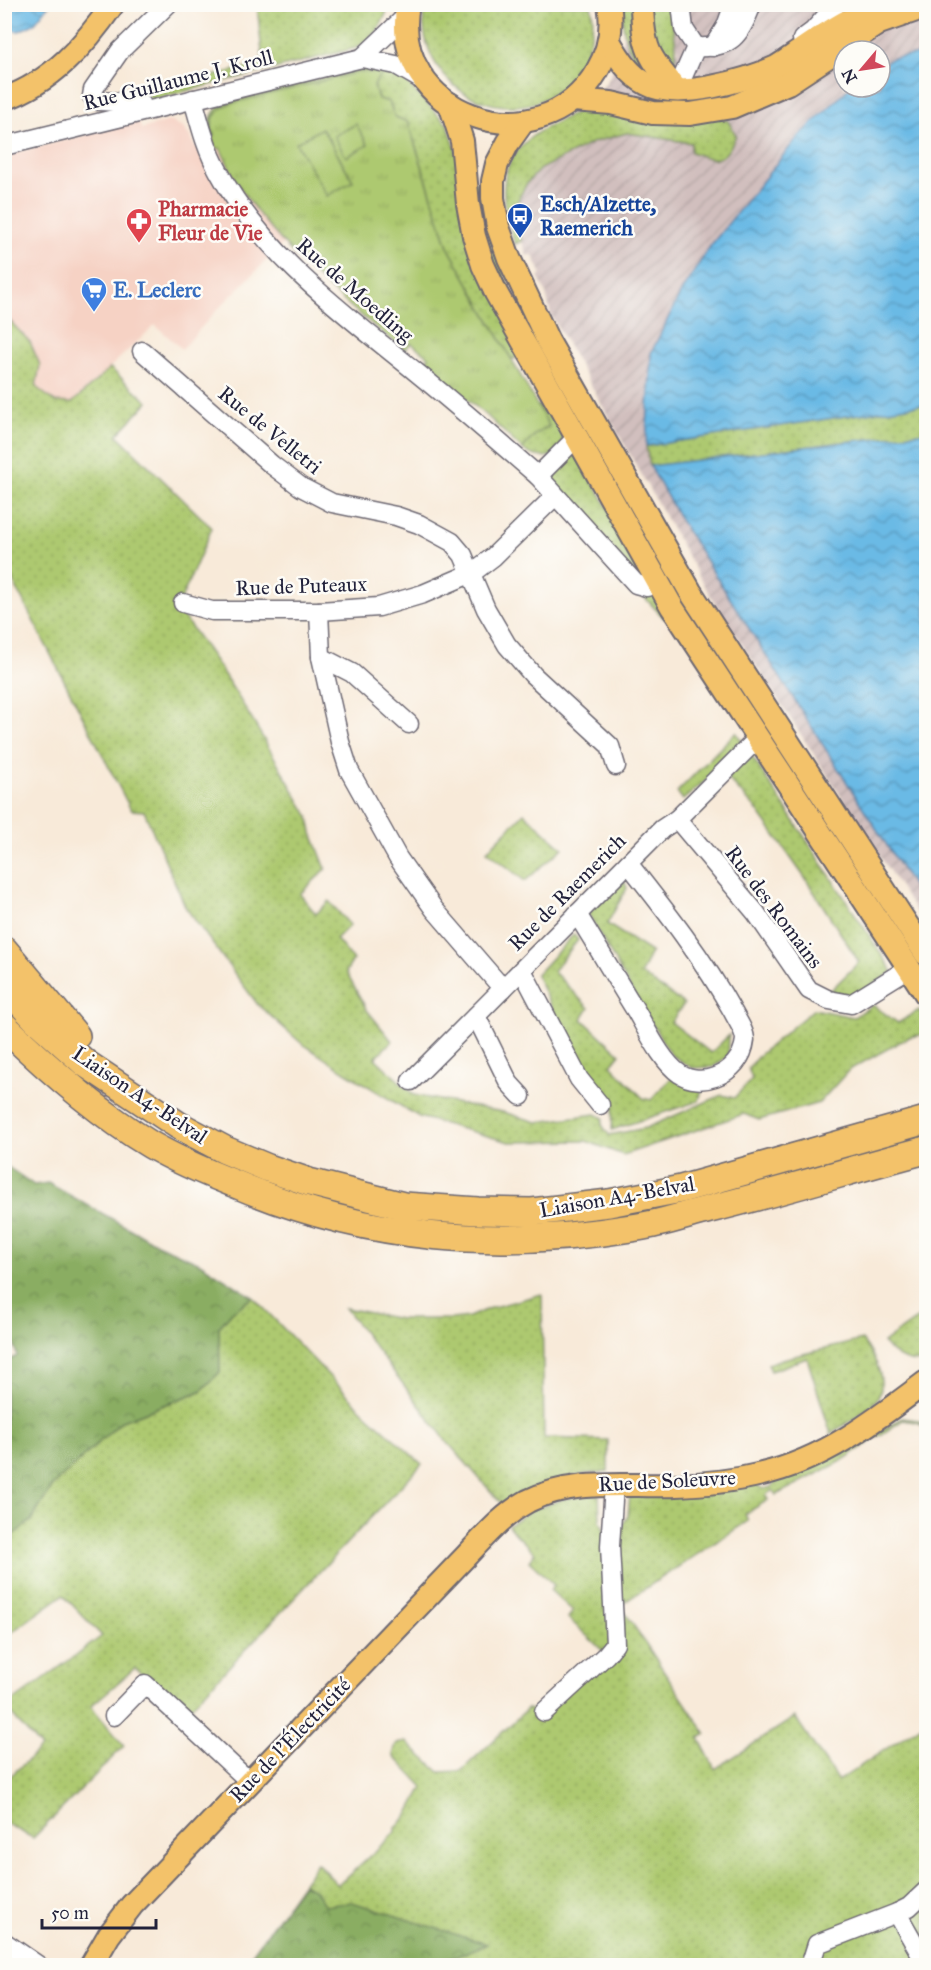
<svg xmlns="http://www.w3.org/2000/svg" width="931" height="1970" viewBox="0 0 931 1970" font-family="'IM FELL Great Primer',serif">
	<style>
		.built { fill: #f6d2c4 }
		.industrial { fill: url(#industrial-furrows); fill-rule: evenodd }
		.grass { fill: url(#grass-dots); stroke: #687656; stroke-width: 1.5 }
		.forest { fill: url(#forest-crowns); stroke: #56684e; stroke-width: 1.5 }
		.park { fill: url(#park-tufts); stroke: #687656; stroke-width: 1.5 }
		.pitch { fill: #adc970; stroke: #687656; stroke-width: 1.5 }
		.water { fill: url(#water-waves); stroke: #466e90; stroke-width: 1.5 }
		.lines { fill: none; stroke-linecap: round; stroke-linejoin: round }
		.minor-casing { stroke: #6d6872; stroke-width: 21 }
		.major-casing { stroke: #6d6872; stroke-width: 26 }
		.highway-casing { stroke: #6d6872; stroke-width: 30 }
		.minor { stroke: #fff; stroke-width: 18 }
		.major { stroke: #f3c26a; stroke-width: 22 }
		.highway { stroke: #f3c26a; stroke-width: 27 }
		.labels { text-anchor: middle; dominant-baseline: central; stroke-width: 5; stroke-linejoin: round; paint-order: stroke }
		.street-label { font-size: 21px; fill: #22223b; stroke: #fdfcf7 }
		.transit-label { font-size: 21px; font-weight: bold; fill: #164399; stroke: #fdfcf7; text-anchor: start }
		.health-label { font-size: 21px; font-weight: bold; fill: #be3a42; stroke: #fdfcf7; text-anchor: start }
		.shop-label { font-size: 21px; font-weight: bold; fill: #366cbe; stroke: #fdfcf7; text-anchor: start }
	</style>
	<defs>
		<pattern id="industrial-furrows" width="10" height="10" patternUnits="userSpaceOnUse" patternTransform="scale(1.5)"><rect width="10" height="10" fill="#d1bfbe"/><path d="M-1 1l2-2M0 10L10 0M9 11l2-2" fill="none" stroke="#b3a4a4"/></pattern>
		<pattern id="grass-dots" width="8" height="8" patternUnits="userSpaceOnUse" patternTransform="scale(1.5)"><rect width="8" height="8" fill="#adc970"/><path d="M2 2h.1M6 6h.1" fill="none" stroke="#95ac62" stroke-width="1.8" stroke-linecap="round"/></pattern>
		<pattern id="forest-crowns" width="20" height="18" patternUnits="userSpaceOnUse" patternTransform="scale(1.5)"><rect width="20" height="18" fill="#8aad62"/><path d="M2 6a3 3 0 1 1 6 0M12 15a3 3 0 1 1 6 0" fill="none" stroke="#708c52"/></pattern>
		<pattern id="park-tufts" width="24" height="20" patternUnits="userSpaceOnUse" patternTransform="scale(1.5)"><rect width="24" height="20" fill="#adc970"/><path d="M3 7l-1-3M5 7V3M7 7l1-3M15 17l-1-3M17 17v-4M19 17l1-3" fill="none" stroke="#95ac62"/></pattern>
		<pattern id="water-waves" width="16" height="10" patternUnits="userSpaceOnUse" patternTransform="scale(1.5)"><rect width="16" height="10" fill="#6bbae5"/><path d="M0 5q4-4 8 0t8 0" fill="none" stroke="#5897bb"/></pattern>
	</defs>
	<rect width="100%" height="100%" fill="#fdfcf7"/>
	<filter id="ink" filterUnits="userSpaceOnUse"><feTurbulence type="fractalNoise" baseFrequency=".0167" numOctaves="2"/><feDisplacementMap in="SourceGraphic" scale="12" xChannelSelector="R" yChannelSelector="G"/><feConvolveMatrix kernelMatrix="1 2 1 2 8 2 1 2 1" color-interpolation-filters="sRGB"/></filter>
	<filter id="wash" filterUnits="userSpaceOnUse"><feTurbulence type="fractalNoise" baseFrequency=".008" numOctaves="4" result="noise"/><feDisplacementMap in="SourceGraphic" scale="24" xChannelSelector="R" yChannelSelector="G"/><feGaussianBlur stdDeviation="1.35" result="paint"/><feColorMatrix in="noise" values="0 0 0 0 0 0 0 0 0 0 0 0 0 0 0 0 0 1.4 0 .05"/><feComposite in="paint" operator="in"/></filter>
	<g filter="url(#wash)">
		<rect width="100%" height="100%" fill="#f8ead9"/>
		<path class="built" d="M169 121 181 126 190 136 195 148 212 142 219 148 240 188 284 243 217 310 182 349 155 325 72 403 55 402 36 387 40 365 30 342 5 315V155L139 122 141 129Z"/>
		<path class="industrial" d="M673 5H926V927L705 587 551 315 545 290 538 277 542 274 532 254 527 256 512 212 527 183 540 169 594 142 627 133 692 143 722 157 598 94 610 77 618 56 624 34 630 53 678 51 674 32 672 10ZM844 51H880V87H844Z"/>
		<g class="grass">
			<path d="M257 5 389 6C382 25 375 39 356 48L151 100 147 93 263 63Z"/>
			<path d="M424 5H591C595 21 592 38 586 54 547 146 413 108 424 5Z"/>
			<path d="M622 5H673C666 30 695 66 652 73 626 56 622 35 622 5Z"/>
			<path d="M362 68H375L395 74 407 83 448 125 522 355 512 360 448 247 408 122 395 117 389 102 378 99 374 86 378 78 383 74 359 72 291 89 232 133 212 137C206 120 213 110 226 101Z"/>
			<path d="M581 110 714 115 728 121 736 135C725 163 717 162 691 152V143L627 133 594 142 540 169 527 183 512 212 522 241 515 244C503 207 493 169 528 140 542 127 564 119 581 110Z"/>
			<path d="M473 182 481 183C484 265 538 337 577 406L572 411 490 262Z"/>
			<path d="M4 315 30 342 40 365 36 387 55 402 72 403 110 368 148 402 117 435 212 528 177 609C229 674 267 746 309 817L312 833 326 869 300 894 316 914 329 901 350 925 336 939 353 960 346 972 367 1010 392 1041 375 1058 414 1095 503 1112 537 1122 596 1114 603 1118 602 1125 609 1135 646 1128 722 1095 734 1098 752 1079 748 1068 760 1054 814 1009 854 1017 873 1005 898 1023 919 1010 926 1022V1034L909 1037 849 1070 819 1103 759 1120 744 1114 623 1155 586 1141 509 1142 419 1117 345 1072 300 1042 258 1005 186 908 144 811 131 810 5 566Z"/>
			<path d="M548 401 563 428V450L577 454 670 615 664 618 645 598 646 587 554 481 555 466 551 456C539 458 532 456 522 449L536 434 549 426 538 406Z"/>
			<path d="M926 404V432L650 466 646 446Z"/>
			<path d="M736 732 893 972 849 1000 828 993 859 962 805 878 757 810 719 769 683 800 677 792Z"/>
			<path d="M524 813 563 848 525 881 487 851Z"/>
			<path d="M624 881 627 888 607 924 651 952 641 974 684 1004 671 1022 711 1053 729 1035 728 1056 713 1067 692 1068 671 1055 630 988 588 913Z"/>
			<path d="M574 934 578 940 553 971 589 1008 582 1019 620 1054 611 1065 643 1098 651 1100 671 1078 703 1085 699 1101 612 1130 613 1105 571 1048 536 975Z"/>
			<path d="M542 1294 544 1438 608 1440V1472C569 1473 537 1485 502 1504L448 1443 345 1308 400 1319H452L469 1317 490 1308Z"/>
			<path d="M253 1297 364 1412 422 1464 184 1714 135 1668 91 1706 124 1746 33 1838 5 1823V1781L41 1748 5 1707 102 1636 63 1595 9 1634 4 1628 5 1541 31 1521 53 1485 122 1421 201 1391 220 1372 219 1327 232 1312Z"/>
			<path d="M926 1312V1360C910 1366 894 1356 883 1343Z"/>
			<path d="M862 1340C874 1355 892 1386 873 1404 861 1415 844 1424 831 1434L807 1358 771 1371 768 1364 782 1359Z"/>
			<path d="M902 1418 918 1420 926 1428 917 1422 903 1420 840 1462 776 1495 773 1490 766 1495 768 1500 745 1514 748 1521 620 1605 706 1734 699 1738 715 1769 795 1717 838 1781 926 1722V1965L244 1966 317 1863 338 1885 396 1832V1827L408 1815 423 1787 393 1755 396 1744 406 1742 439 1772 461 1771 527 1709 544 1712 606 1654 568 1618 573 1611 550 1590 554 1585 529 1561 535 1553 508 1526 533 1509 567 1498 599 1494 600 1520 610 1545 628 1516 630 1493 757 1485 763 1489 771 1487 777 1479 875 1429 879 1432Z"/>
		</g>
		<g class="forest">
			<path d="M5 1165 34 1185 48 1183 157 1244 200 1263 253 1297 232 1312 219 1327 220 1372 201 1391 122 1421 53 1485 31 1521 5 1541V1363L17 1356 8 1321 5 1320Z"/>
			<path d="M303 1884 315 1890 325 1906 352 1902 487 1944 435 1965H244Z"/>
		</g>
		<path class="park" d="M359 72 384 73 378 78 374 86 378 99 389 102 395 117 408 122 448 247 549 426 536 434 522 449 485 414 423 364 429 357 411 343 405 350C345 304 283 253 241 189 233 177 227 162 220 148L215 149 212 137 214 136C208 120 215 112 228 104Z"/>
		<g class="pitch">
			<path d="M356 124 368 145 346 157 334 136Z"/>
			<path d="M322 128 353 181 327 196 296 143Z"/>
		</g>
		<g class="water">
			<path d="M4 5 5 4 49 5 34 24 19 31 5 29Z"/>
			<path d="M926 53V404L646 446 651 353 682 290 711 245 797 138 850 87H880V66L892 58Z"/>
			<path d="M926 432V907L682 523 650 466Z"/>
		</g>
	</g>
	<g filter="url(#ink)">
		<g class="lines">
			<g class="minor-casing">
				<g id="minor">
					<path d="M802 39 813 31 837 4"/>
					<path d="M696 47C731 49 741 35 752 4"/>
					<path d="M713 47 726 26 734 4"/>
					<path d="M362 58 406 16"/>
					<path d="M677 90 696 47 684 29 681 4"/>
					<path d="M193 99C200 124 206 149 219 172 262 254 346 315 416 372 458 406 498 441 538 476"/>
					<path d="M144 111 141 103 99 101 92 96 93 90 120 51 168 4"/>
					<path d="M4 146 362 58 396 65 427 83"/>
					<path d="M142 351 272 465 301 487 332 503 396 516 419 524 452 542 463 555 486 609 507 645 533 675 610 746 616 766"/>
					<path d="M577 437 538 476 636 584 647 587 658 582"/>
					<path d="M183 603 212 611H319L379 607 423 594 472 573 493 557 555 496"/>
					<path d="M319 611 321 657 340 742 349 770 398 858 434 909 503 989"/>
					<path d="M321 657 352 673 409 724"/>
					<path d="M677 819 756 913 809 990 829 1000 851 1004 909 968"/>
					<path d="M577 914C597 946 616 979 636 1011 647 1030 662 1062 680 1074 690 1081 704 1081 715 1077 731 1071 743 1058 745 1040 745 1031 737 1020 733 1012 703 958 666 911 628 863"/>
					<path d="M522 970 579 1079 600 1105"/>
					<path d="M476 1016 509 1083 521 1096"/>
					<path d="M411 1081 662 829 677 819 758 738"/>
					<path d="M544 1712 606 1655 615 1644 610 1546 614 1485"/>
					<path d="M114 1716 145 1684 250 1782"/>
					<path d="M897 1913 926 1964"/>
					<path d="M4 1942 39 1966"/>
					<path d="M810 1966 817 1944 897 1913 909 1907 926 1891"/>
				</g>
			</g>
			<g class="major-casing">
				<g id="major">
					<path d="M408 4C387 114 539 169 597 71 609 51 613 27 609 4"/>
					<path d="M642 4C643 48 648 57 677 90"/>
					<path d="M609 41C619 58 629 75 647 84 677 101 747 80 776 67 785 62 794 55 803 49 831 30 859 11 892 4"/>
					<path d="M4 99C52 82 85 45 113 4"/>
					<path d="M573 100 611 103 653 113 690 114 732 107 788 83 879 23 925 7"/>
					<path d="M450 104 462 141 468 204 474 236 483 265 496 293 672 607 926 994"/>
					<path d="M523 122 508 143 497 164 493 181V198L498 227 509 258 548 341 690 591 926 954"/>
					<path d="M91 1966 109 1935 132 1905 467 1555C486 1535 504 1514 528 1501 574 1478 627 1487 676 1485 704 1484 734 1481 762 1474 824 1460 876 1420 926 1382"/>
				</g>
			</g>
			<g class="highway-casing">
				<g id="highway">
					<path d="M4 950 76 1036"/>
					<path d="M4 985 37 1020 85 1063 178 1125 225 1150 268 1168 309 1182 404 1206 478 1211 532 1212 609 1203 681 1189 926 1120"/>
					<path d="M4 1026C49 1070 98 1113 151 1145 177 1160 205 1172 233 1183 367 1240 494 1251 638 1227 662 1223 686 1215 710 1209 783 1191 854 1169 926 1150"/>
				</g>
			</g>
			<use href="#minor" class="minor"/>
			<use href="#major" class="major"/>
			<use href="#highway" class="highway"/>
		</g>
	</g>
	<defs>
		<g id="bus-pin" transform="scale(1.35)"><path d="M0 17L-7.5 6A9.5 9.5 0 1 1 7.5 6Z" fill="#1a4fb4" stroke="#fdfcf7"/><path d="M-5-6H5V4H4V6H2V4H-2V6H-4V4H-5ZM-3.5-4V0h7V-4ZM-3.5 1.2v1.5H-2V1.2ZM2 1.2v1.5H3.5V1.2Z" fill="#fff"/></g>
		<g id="pharmacy-pin" transform="scale(1.35)"><path d="M0 17L-7.5 6A9.5 9.5 0 1 1 7.5 6Z" fill="#e0444e" stroke="#fdfcf7"/><path d="M-2-6h4v4h4v4h-4v4h-4v-4h-4v-4h4Z" fill="#fff"/></g>
		<g id="supermarket-pin" transform="scale(1.35)"><path d="M0 17L-7.5 6A9.5 9.5 0 1 1 7.5 6Z" fill="#3f7fe0" stroke="#fdfcf7"/><path d="M-6-5.5h2.5l.6 2H6L4.5 2H-2.5L-4.4-4H-6ZM-1.5 3.2a1.3 1.3 0 1 0 .1 0ZM3 3.2a1.3 1.3 0 1 0 .1 0Z" fill="#fff"/></g>
	</defs>
	<g fill-rule="evenodd">
		<use href="#bus-pin" x="520" y="216"/>
		<use href="#pharmacy-pin" x="139" y="221"/>
		<use href="#supermarket-pin" x="94" y="290"/>
	</g>
	<g class="labels">
		<g class="street-label">
			<text transform="translate(178 80) rotate(-14)">Rue Guillaume J. Kroll</text>
			<text transform="translate(355 290) rotate(41)">Rue de Moedling</text>
			<text transform="translate(270 430) rotate(39)">Rue de Velletri</text>
			<text transform="translate(301 586) rotate(-2)">Rue de Puteaux</text>
			<text transform="translate(567 892) rotate(-45)">Rue de Raemerich</text>
			<text transform="translate(774 907) rotate(53)">Rue des Romains</text>
			<text transform="translate(140 1095) rotate(34)">Liaison A4-Belval</text>
			<text transform="translate(617 1197) rotate(-10)">Liaison A4-Belval</text>
			<text transform="translate(667 1481) rotate(-3)">Rue de Soleuvre</text>
			<text transform="translate(290 1740) rotate(-46)">Rue de l'Électricité</text>
		</g>
		<g class="transit-label">
			<text x="540" y="204">Esch/Alzette,<tspan x="540" dy="24">Raemerich</tspan></text>
		</g>
		<g class="health-label">
			<text x="158" y="209">Pharmacie<tspan x="158" dy="24">Fleur de Vie</tspan></text>
		</g>
		<g class="shop-label">
			<text x="113" y="290">E. Leclerc</text>
		</g>
	</g>
	<rect width="931" height="1970" fill="none" stroke="#fdfcf7" stroke-width="24"/>
	<g transform="translate(862 69) rotate(241)"><circle r="28" fill="#fdfcf7" stroke="#a5a5ac" stroke-width="1.5"/>
	<path d="M0-4.5L10 22L0 15L-10 22Z" fill="#d1495b"/>
	<text y="-9" font-size="16" font-weight="bold" text-anchor="middle" fill="#22223b">N</text>
	</g>
	<path d="M42 1919v9h114v-9" fill="none" stroke="#22223b" stroke-width="3"/>
	<text x="51" y="1919" font-size="18" fill="#22223b" stroke="#fdfcf7" stroke-width="4.5" paint-order="stroke">50 m</text>
</svg>
